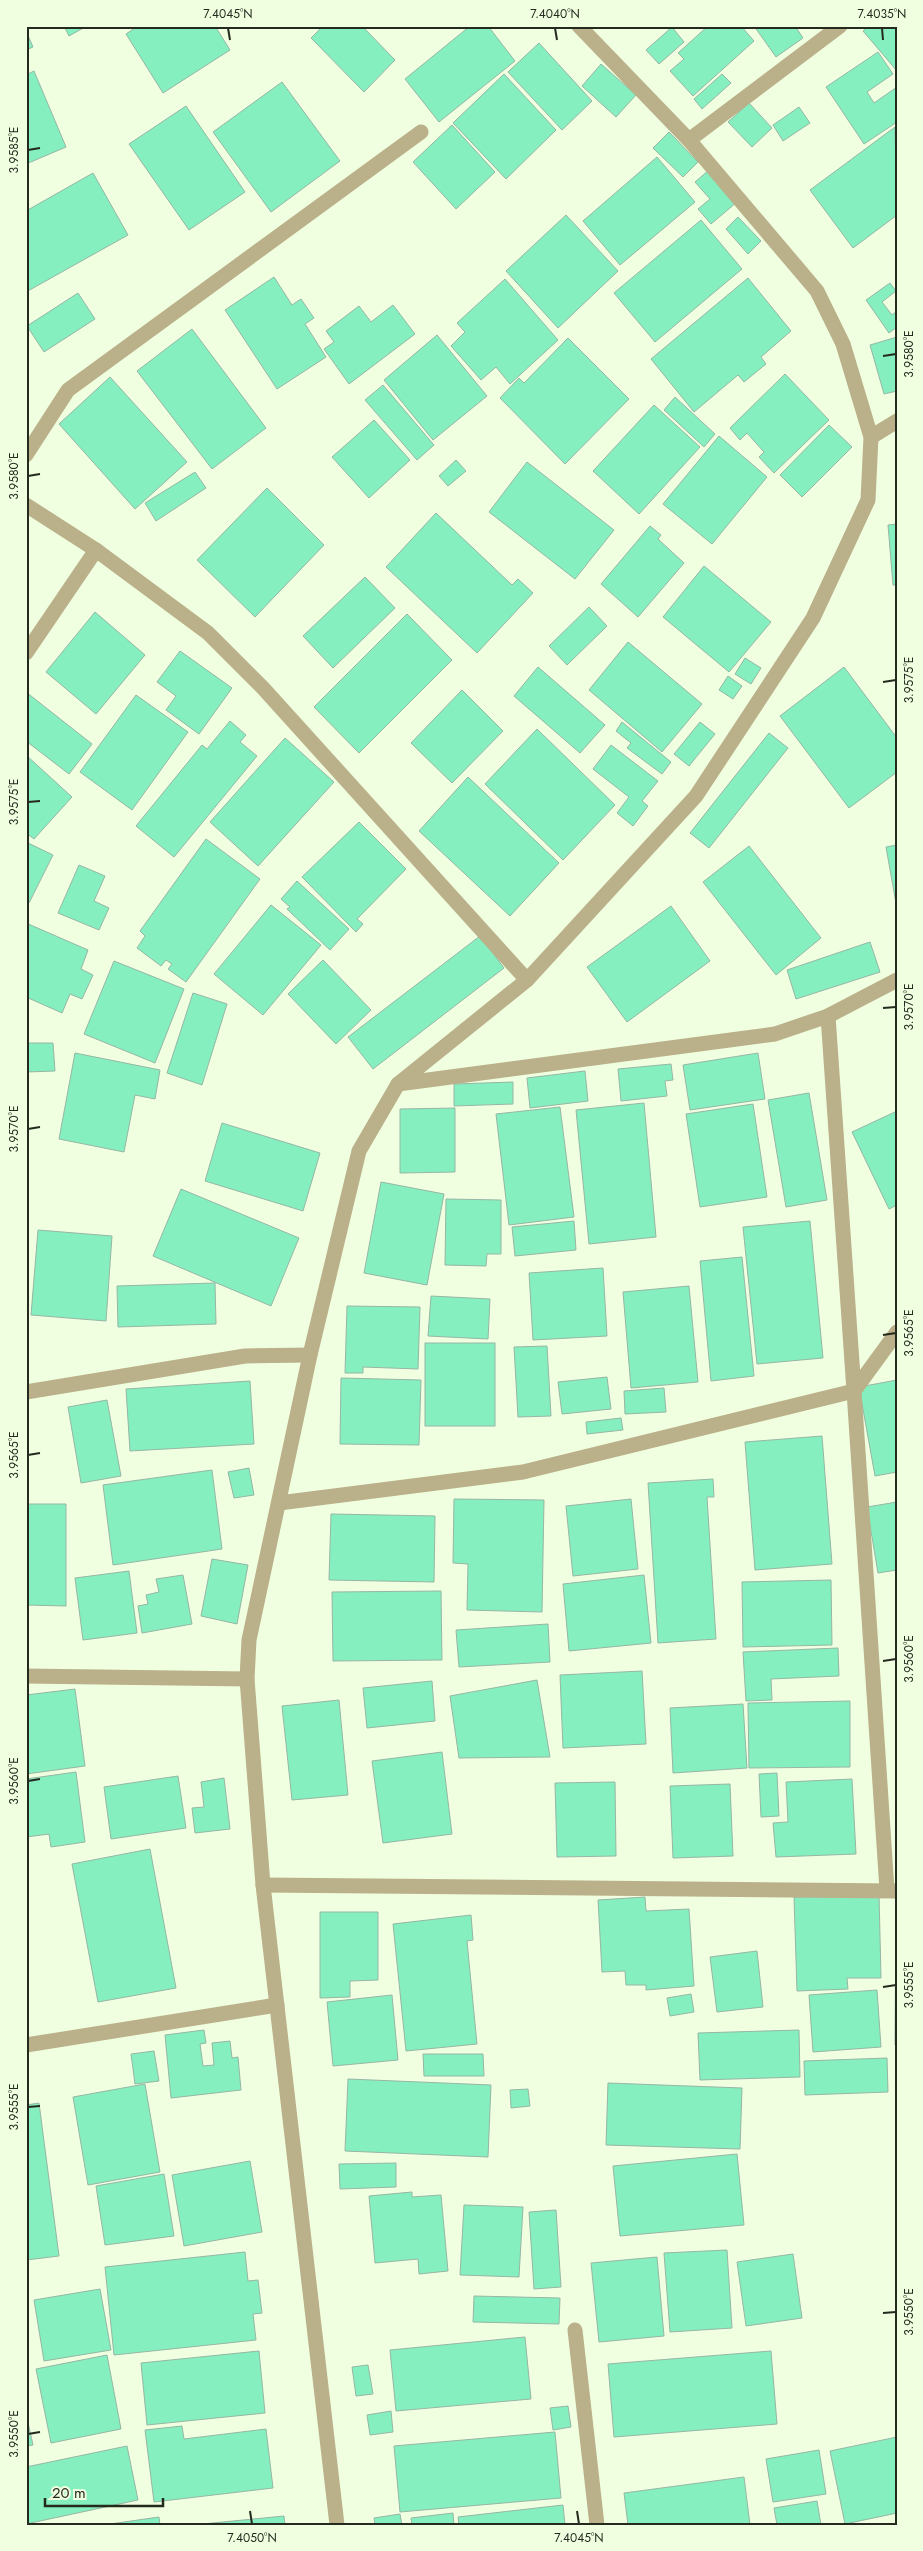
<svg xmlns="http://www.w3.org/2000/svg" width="923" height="2551" viewBox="0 0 923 2551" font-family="Jost,sans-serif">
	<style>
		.building { fill: #85efbf; stroke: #96b6a6 }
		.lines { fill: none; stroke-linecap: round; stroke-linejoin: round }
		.street { stroke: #bab089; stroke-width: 15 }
		.ticks { fill: none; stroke: #252a1f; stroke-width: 2 }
		.neatline { fill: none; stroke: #252a1f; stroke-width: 2 }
		.ticks-label { font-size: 12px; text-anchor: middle; fill: #252a1f }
	</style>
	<rect width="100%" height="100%" fill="#f0ffe0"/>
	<g class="building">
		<path d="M64 26H87L69 36Z"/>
		<path d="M138 26H215L230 50 163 93 126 34Z"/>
		<path d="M323 26H362L395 60 364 92 311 38Z"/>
		<path d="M470 26H488L515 61 439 122 405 79Z"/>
		<path d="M708 26H741L754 41 693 96 670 71 684 59 678 53Z"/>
		<path d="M754 26H795L803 38 776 57Z"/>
		<path d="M868 26H897V71L863 31Z"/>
		<path d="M672 27 684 42 659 64 646 50Z"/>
		<path d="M26 31 33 47 26 50Z"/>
		<path d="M539 43 592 101 562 130 508 72Z"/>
		<path d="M878 52 893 74 867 92 874 103 897 87V122L864 144 826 87Z"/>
		<path d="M601 64 636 95 616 117 582 86Z"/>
		<path d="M34 71 66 147 26 164V75Z"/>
		<path d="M504 74 556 130 506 179 453 123Z"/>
		<path d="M722 74 731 83 702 109 694 99Z"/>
		<path d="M282 82 340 161 271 212 213 132Z"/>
		<path d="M749 103 772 128 752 147 728 122Z"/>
		<path d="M186 106 245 192 189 230 129 144Z"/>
		<path d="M799 107 810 123 783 141 773 125Z"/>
		<path d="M452 125 495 172 456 209 413 162Z"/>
		<path d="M895 127 897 215 853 248 810 190Z"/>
		<path d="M669 132 698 162 683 177 653 148Z"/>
		<path d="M657 157 695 202 620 265 583 221Z"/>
		<path d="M709 170 737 202 711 224 698 209 710 199 695 182Z"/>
		<path d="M93 173 128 235 26 292V211Z"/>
		<path d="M566 215 618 271 558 328 506 271Z"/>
		<path d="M738 217 761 241 748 254 726 229Z"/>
		<path d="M701 220 742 269 655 342 614 293Z"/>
		<path d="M274 277 292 305 301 299 314 318 305 324 326 357 277 389 225 310Z"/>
		<path d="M748 278 791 331 761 357 766 364 744 382 738 375 694 412 651 359Z"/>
		<path d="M505 279 558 340 510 384 496 367 481 380 451 346 465 332 457 323Z"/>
		<path d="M890 283 896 291 882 302 892 315 897 311V327L889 333 866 300Z"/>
		<path d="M78 293 95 319 44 352 27 326Z"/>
		<path d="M393 305 415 334 349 384 324 349 334 342 326 331 359 306 371 322Z"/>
		<path d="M192 329 266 428 212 469 137 371Z"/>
		<path d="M437 335 487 396 433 440 384 380Z"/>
		<path d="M897 337V391L884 394 870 345Z"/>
		<path d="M568 338 629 399 565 464 500 398 519 378 524 383Z"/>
		<path d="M785 374 829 420 774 473 759 457 764 452 747 433 740 440 730 428Z"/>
		<path d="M110 377 187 462 135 509 59 424Z"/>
		<path d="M383 385 434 445 417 460 365 400Z"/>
		<path d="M675 397 715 434 704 447 664 410Z"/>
		<path d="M654 405 700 447 639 514 593 471Z"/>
		<path d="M374 420 410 460 369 498 332 457Z"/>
		<path d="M829 425 852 447 802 497 780 475Z"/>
		<path d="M719 436 767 477 712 544 663 504Z"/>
		<path d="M456 460 466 471 448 486 439 476Z"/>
		<path d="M527 462 614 530 575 579 489 512Z"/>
		<path d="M195 472 206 488 156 521 145 503Z"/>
		<path d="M267 488 324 545 255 617 197 560Z"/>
		<path d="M436 513 512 585 518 579 533 593 477 653 386 567Z"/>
		<path d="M897 524V585H893L888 525Z"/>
		<path d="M650 526 661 535 658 539 684 563 638 617 601 584Z"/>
		<path d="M704 566 771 622 729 672 663 617Z"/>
		<path d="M365 577 395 608 333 668 303 636Z"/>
		<path d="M589 607 607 626 567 665 549 646Z"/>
		<path d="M95 612 145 655 96 714 46 672Z"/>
		<path d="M407 614 452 660 359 753 314 707Z"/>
		<path d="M628 642 702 704 662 752 589 690Z"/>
		<path d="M180 651 232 688 199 734 166 710 176 696 157 682Z"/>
		<path d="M745 658 761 668 751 684 735 674Z"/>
		<path d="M538 667 605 725 580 753 514 696Z"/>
		<path d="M844 667 897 738V772L849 808 780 716Z"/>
		<path d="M728 676 742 686 733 699 719 690Z"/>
		<path d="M462 690 503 731 452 783 411 743Z"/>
		<path d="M26 692 92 744 69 774 26 741Z"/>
		<path d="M136 695 188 732 132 810 80 772Z"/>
		<path d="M230 721 246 735 240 742 257 756 174 857 136 826 202 745 207 749Z"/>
		<path d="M622 722 671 762 662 774 627 748 631 743 616 731Z"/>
		<path d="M700 722 715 734 689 766 674 754Z"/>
		<path d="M537 729 615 805 563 860 485 784Z"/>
		<path d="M769 733 788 748 709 848 690 833Z"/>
		<path d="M285 738 334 782 258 866 210 822Z"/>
		<path d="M611 745 658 781 642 801 648 806 633 826 617 813 629 797 593 769Z"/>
		<path d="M26 755 72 797 34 839 26 833Z"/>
		<path d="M468 777 559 863 510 916 419 831Z"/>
		<path d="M359 822 406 869 357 919 363 924 356 932 302 877Z"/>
		<path d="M206 839 260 879 186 982 168 969 172 964 166 960 161 966 137 948 145 936 140 931Z"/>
		<path d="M26 842 53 855 29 903 26 902Z"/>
		<path d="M897 845V909L886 847Z"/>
		<path d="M749 846 821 938 776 975 703 882Z"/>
		<path d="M79 865 105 876 94 901 109 908 99 930 58 913Z"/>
		<path d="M297 881 349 929 330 950 287 909 290 907 281 899Z"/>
		<path d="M271 905 321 945 263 1015 214 974Z"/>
		<path d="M671 906 710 961 627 1022 587 967Z"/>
		<path d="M26 923 88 950 81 969 93 975 82 999 70 994 62 1013 26 997Z"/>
		<path d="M480 936 504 968 373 1069 348 1037Z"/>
		<path d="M870 942 880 972 796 999 787 970Z"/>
		<path d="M323 960 371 1010 336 1044 288 994Z"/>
		<path d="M114 961 184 989 155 1063 84 1034Z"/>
		<path d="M193 993 227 1004 202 1085 167 1073Z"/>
		<path d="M26 1043H53L55 1071 26 1072Z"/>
		<path d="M75 1053 160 1070 155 1099 135 1095 124 1152 59 1139Z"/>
		<path d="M758 1053 765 1099 690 1110 683 1065Z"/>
		<path d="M671 1064 673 1080 665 1081 667 1096 621 1101 618 1069Z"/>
		<path d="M585 1071 588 1101 530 1108 527 1078Z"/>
		<path d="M513 1082V1104L454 1106V1084Z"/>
		<path d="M809 1093 827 1200 786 1207 768 1100Z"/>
		<path d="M644 1103 656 1237 589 1244 576 1110Z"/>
		<path d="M753 1104 767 1197 700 1207 686 1114Z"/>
		<path d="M560 1107 574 1217 509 1225 496 1114Z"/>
		<path d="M455 1108V1172L400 1173V1109Z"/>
		<path d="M897 1111V1205L889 1209 852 1132Z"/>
		<path d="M222 1123 320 1153 303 1211 205 1181Z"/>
		<path d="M381 1182 444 1194 427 1285 364 1273Z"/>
		<path d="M181 1189 299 1238 271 1306 153 1256Z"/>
		<path d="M446 1199 501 1200V1254H487L486 1266 445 1265Z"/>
		<path d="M574 1221 576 1250 515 1256 512 1227Z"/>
		<path d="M810 1221 823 1358 757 1364 743 1227Z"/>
		<path d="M38 1230 112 1236 106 1321 31 1315Z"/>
		<path d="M742 1257 754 1376 711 1381 700 1261Z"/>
		<path d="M603 1268 607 1336 533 1340 529 1273Z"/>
		<path d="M215 1283 216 1324 118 1327 117 1286Z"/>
		<path d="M689 1286 698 1382 631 1388 623 1292Z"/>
		<path d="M431 1296 490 1299 488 1339 428 1336Z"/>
		<path d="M347 1306 420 1307 418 1369 363 1367V1373H345Z"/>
		<rect x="425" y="1343" width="70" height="83"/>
		<path d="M547 1346 551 1416 518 1417 514 1347Z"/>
		<path d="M607 1377 611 1409 562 1414 558 1382Z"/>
		<path d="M341 1378 421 1380 419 1445 340 1444Z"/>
		<path d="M897 1380V1472L875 1476 859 1387Z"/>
		<path d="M250 1381 254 1444 130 1451 126 1389Z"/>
		<path d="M664 1388 666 1412 625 1414 624 1391Z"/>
		<path d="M107 1400 121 1476 81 1483 68 1407Z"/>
		<path d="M621 1418 623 1430 587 1434 586 1422Z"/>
		<path d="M822 1436 832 1564 755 1570 745 1442Z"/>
		<path d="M249 1468 254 1495 234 1498 228 1472Z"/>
		<path d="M212 1470 222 1549 113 1565 103 1485Z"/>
		<path d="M713 1479 714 1497H707L716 1639 658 1643 648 1483Z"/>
		<path d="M454 1499 544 1500 542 1612 467 1610 468 1564 453 1563Z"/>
		<path d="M631 1499 638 1569 573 1576 566 1506Z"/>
		<path d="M897 1502V1570L878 1573 867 1507Z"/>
		<path d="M26 1504H66V1606L26 1605Z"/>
		<path d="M331 1514 435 1516 434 1582 329 1580Z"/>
		<path d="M212 1559 248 1565 237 1624 201 1616Z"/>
		<path d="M129 1571 137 1633 83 1640 75 1578Z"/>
		<path d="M183 1575 192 1624 142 1633 138 1606 148 1604 146 1595 159 1592 156 1579Z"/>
		<path d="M644 1575 651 1643 569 1651 563 1584Z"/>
		<path d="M831 1580 832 1645 743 1647 742 1582Z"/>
		<path d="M441 1591 442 1660 333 1661 332 1592Z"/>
		<path d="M548 1624 550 1662 459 1667 456 1630Z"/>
		<path d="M838 1648 839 1676 771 1679 772 1700 746 1701 743 1652Z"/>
		<path d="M642 1671 646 1744 563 1748 560 1675Z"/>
		<path d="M537 1680 550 1757 459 1758 450 1696Z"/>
		<path d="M432 1681 435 1721 367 1728 363 1688Z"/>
		<path d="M75 1689 85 1766 26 1774V1695Z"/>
		<path d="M339 1700 348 1795 292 1800 282 1706Z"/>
		<path d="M850 1701V1767L749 1768 748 1703Z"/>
		<path d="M743 1704 747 1768 673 1773 670 1708Z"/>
		<path d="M442 1752 452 1834 383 1843 372 1761Z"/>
		<path d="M76 1772 85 1842 51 1847 49 1834 26 1837V1779Z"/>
		<path d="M777 1773 779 1816 761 1817 759 1774Z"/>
		<path d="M178 1776 186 1828 111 1839 104 1787Z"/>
		<path d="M224 1778 230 1829 195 1833 192 1808 204 1807 201 1782Z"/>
		<path d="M852 1779 856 1854 776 1857 773 1823 788 1822 786 1782Z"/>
		<path d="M615 1782 616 1856 557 1857 555 1783Z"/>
		<path d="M730 1784 733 1856 673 1858 670 1786Z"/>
		<path d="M150 1849 176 1988 98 2002 72 1864Z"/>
		<path d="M879 1894 881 1978H847L848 1989 797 1991 794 1897Z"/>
		<path d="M645 1897 646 1911 689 1909 694 1986 646 1990V1985H626L625 1971 602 1972 598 1900Z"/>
		<path d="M896 1906H897V2045H895Z"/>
		<path d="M320 1912H378V1980L350 1981V1997L320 1998Z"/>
		<path d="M471 1915 473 1940 467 1941 477 2044 406 2051 393 1924Z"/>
		<path d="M757 1951 763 2007 717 2012 710 1957Z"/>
		<path d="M877 1990 881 2047 813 2052 809 1995Z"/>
		<path d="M691 1994 694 2012 670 2016 667 1998Z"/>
		<path d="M392 1995 398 2060 333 2066 327 2002Z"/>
		<path d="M204 2030 206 2043 200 2044 203 2066 214 2065 212 2043 230 2041 232 2058 238 2057 241 2090 171 2098 165 2035Z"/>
		<path d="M799 2030 800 2077 700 2080 698 2033Z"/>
		<path d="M154 2051 159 2081 135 2084 131 2054Z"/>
		<path d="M423 2054H483L484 2076H424Z"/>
		<path d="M887 2058 888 2092 805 2095 804 2061Z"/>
		<path d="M348 2079 491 2085 488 2157 345 2151Z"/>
		<path d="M608 2083 742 2088 740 2149 606 2145Z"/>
		<path d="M145 2084 160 2172 88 2185 73 2097Z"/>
		<path d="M528 2089 530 2106 511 2108 510 2090Z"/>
		<path d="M39 2103 59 2256 26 2260V2105Z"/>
		<path d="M737 2154 744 2225 620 2236 613 2166Z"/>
		<path d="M250 2161 262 2232 184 2246 172 2175Z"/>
		<path d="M396 2163V2187L340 2189 339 2164Z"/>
		<path d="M164 2174 174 2236 105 2245 96 2186Z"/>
		<path d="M412 2192V2197L441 2195 448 2271 419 2274 418 2259 375 2263 369 2196Z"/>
		<path d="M464 2205 523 2207 519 2277 460 2275Z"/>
		<path d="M556 2210 561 2287 534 2289 529 2212Z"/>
		<path d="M727 2250 732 2328 670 2332 664 2253Z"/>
		<path d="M245 2252 248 2281 258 2280 262 2313 253 2314 256 2340 114 2355 105 2267Z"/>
		<path d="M793 2254 802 2318 746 2326 737 2262Z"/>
		<path d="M657 2257 664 2336 599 2342 591 2263Z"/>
		<path d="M100 2289 111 2350 44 2361 34 2300Z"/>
		<path d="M474 2296 560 2298 559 2324 473 2322Z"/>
		<path d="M525 2337 531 2399 396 2411 390 2350Z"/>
		<path d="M259 2351 265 2413 147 2425 141 2363Z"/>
		<path d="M771 2351 777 2424 614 2437 608 2364Z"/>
		<path d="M107 2355 121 2429 51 2443 36 2369Z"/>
		<path d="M368 2365 373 2394 356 2396 352 2367Z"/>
		<path d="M568 2406 571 2427 553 2430 550 2408Z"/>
		<path d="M391 2411 393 2432 370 2435 367 2415Z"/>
		<path d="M26 2414 33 2445 26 2446Z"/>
		<path d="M182 2426 184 2439 266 2429 273 2488 154 2502 145 2430Z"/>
		<path d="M555 2432 561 2498 400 2512 394 2446Z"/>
		<path d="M897 2437V2513L845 2524 830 2451Z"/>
		<path d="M127 2446 138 2500 26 2524V2467Z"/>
		<path d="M819 2450 826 2494 773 2502 766 2459Z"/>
		<path d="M744 2477 750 2525H628L624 2493Z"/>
		<path d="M817 2501 821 2525H777L774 2508Z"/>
		<path d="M563 2505 565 2525H459L458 2517Z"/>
		<path d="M453 2513 454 2525H412L411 2518Z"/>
		<path d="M400 2514 402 2525H375L374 2518Z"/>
		<path d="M284 2516 285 2525H192Z"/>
		<path d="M159 2517 160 2525H103Z"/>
	</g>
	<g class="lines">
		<g class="street">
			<path d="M689 140 840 26"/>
			<path d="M871 437 897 421"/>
			<path d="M26 455 68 390 421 132"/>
			<path d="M26 505 96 550 208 633 263 688 527 980"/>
			<path d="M26 653 96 550"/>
			<path d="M398 1084 775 1034 828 1016 897 980"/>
			<path d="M26 1392 245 1356 310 1355"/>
			<path d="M279 1503 523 1472 854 1391 828 1016"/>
			<path d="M26 1676 247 1679"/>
			<path d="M263 1885 897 1891"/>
			<path d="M887 1890 854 1391 897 1332"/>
			<path d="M26 2045 277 2005"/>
			<path d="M575 2330 597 2525"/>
			<path d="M337 2525 263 1885 247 1679 249 1640 310 1355 359 1151 398 1084 527 980 696 796 813 618 868 500 871 437 843 344 817 291 689 140 579 26"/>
		</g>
	</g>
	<path class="ticks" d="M228 28 230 40M555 28 557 40M882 28 883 40M28 150 40 148M883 356 896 354M28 476 40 474M883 682 896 680M28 802 40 801M883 1008 896 1007M28 1129 40 1127M883 1335 896 1333M28 1455 40 1453M883 1661 896 1659M28 1781 40 1779M883 1987 896 1985M28 2107 40 2106M883 2313 896 2312M28 2434 40 2432M250 2511 252 2524M577 2511 579 2524"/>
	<rect width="923" height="2551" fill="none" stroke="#f0ffe0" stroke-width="55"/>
	<path d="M45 2498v8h118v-8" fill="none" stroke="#252a1f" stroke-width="2.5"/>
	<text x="52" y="2498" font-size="15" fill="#252a1f" stroke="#f0ffe0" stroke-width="4" paint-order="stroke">20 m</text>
	<rect x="28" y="28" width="868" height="2496" class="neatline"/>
	<g class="ticks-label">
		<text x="228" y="18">7.4045°N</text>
		<text x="555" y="18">7.4040°N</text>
		<text x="882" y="18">7.4035°N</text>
		<text transform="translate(14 150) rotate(-90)" y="4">3.9585°E</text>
		<text transform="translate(909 354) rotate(-90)" y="4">3.9580°E</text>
		<text transform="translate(14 476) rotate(-90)" y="4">3.9580°E</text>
		<text transform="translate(909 680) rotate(-90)" y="4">3.9575°E</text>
		<text transform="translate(14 802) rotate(-90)" y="4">3.9575°E</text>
		<text transform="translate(909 1007) rotate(-90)" y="4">3.9570°E</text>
		<text transform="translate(14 1129) rotate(-90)" y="4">3.9570°E</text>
		<text transform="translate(909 1333) rotate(-90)" y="4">3.9565°E</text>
		<text transform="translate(14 1455) rotate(-90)" y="4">3.9565°E</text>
		<text transform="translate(909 1659) rotate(-90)" y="4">3.9560°E</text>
		<text transform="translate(14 1781) rotate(-90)" y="4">3.9560°E</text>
		<text transform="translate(909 1985) rotate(-90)" y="4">3.9555°E</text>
		<text transform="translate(14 2107) rotate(-90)" y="4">3.9555°E</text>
		<text transform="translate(909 2312) rotate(-90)" y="4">3.9550°E</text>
		<text transform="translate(14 2434) rotate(-90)" y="4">3.9550°E</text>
		<text x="252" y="2542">7.4050°N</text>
		<text x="579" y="2542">7.4045°N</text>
	</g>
</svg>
